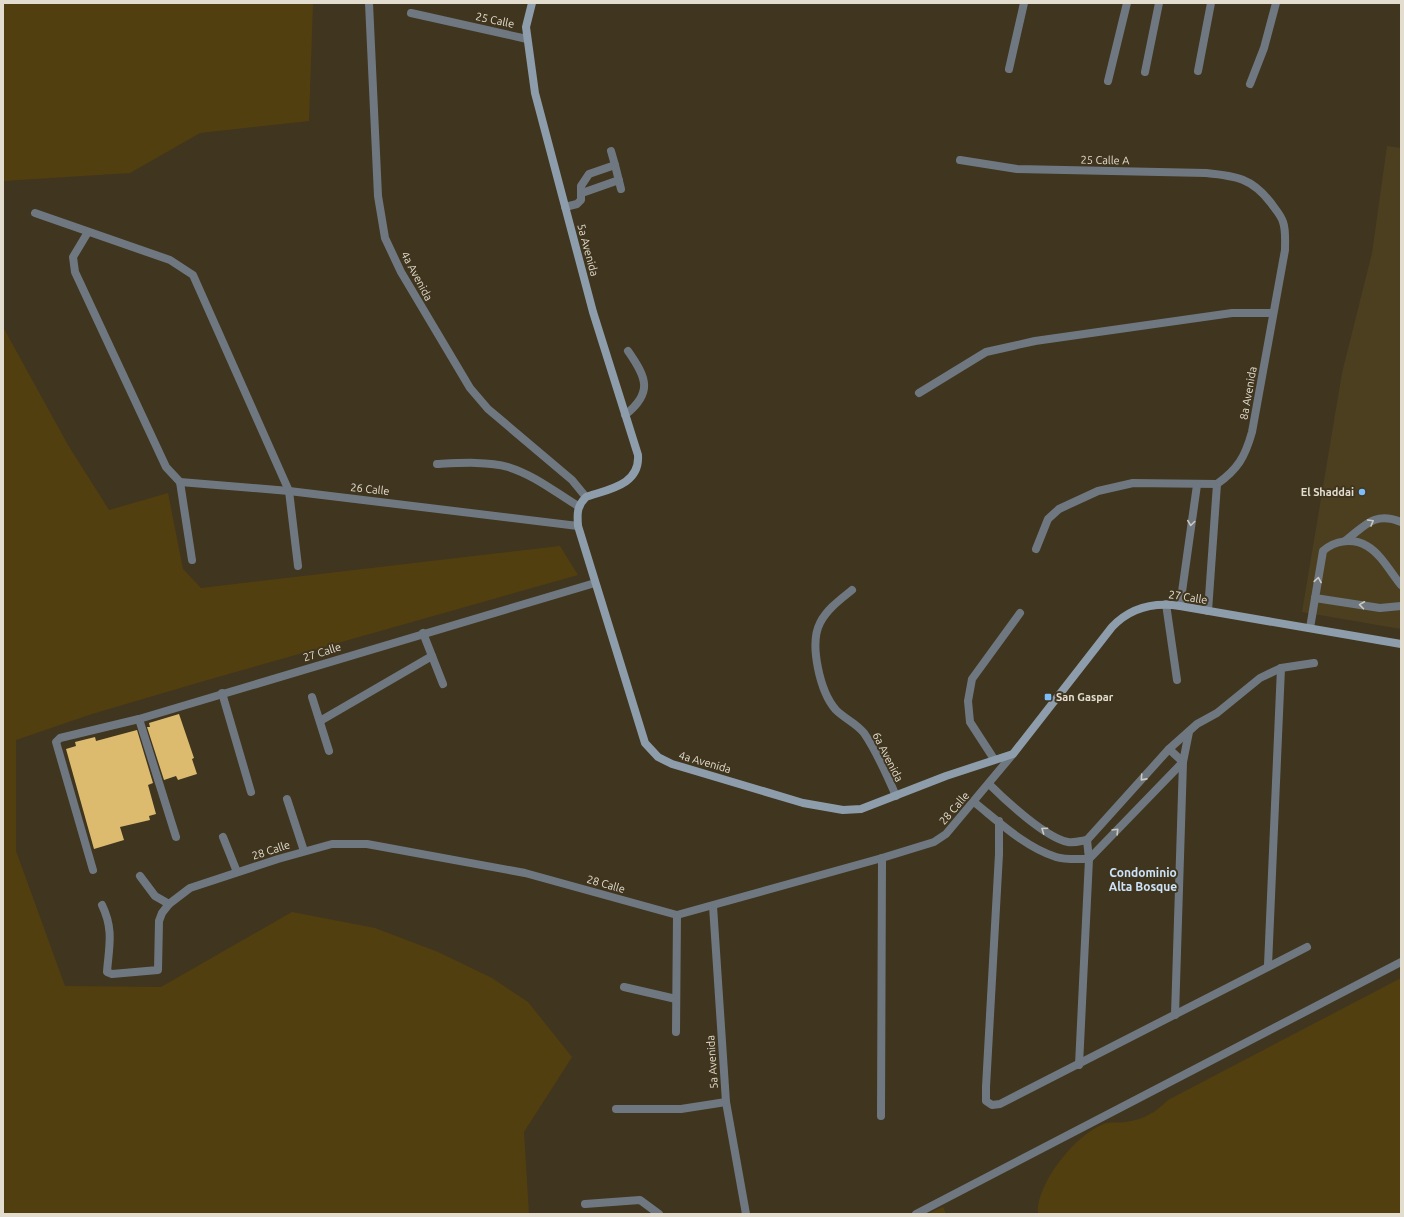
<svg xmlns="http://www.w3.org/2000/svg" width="1404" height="1217" viewBox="0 0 1404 1217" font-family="Ubuntu,sans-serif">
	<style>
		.built { fill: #4c3f20 }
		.green { fill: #523f10 }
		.building { fill: #dcbb6f }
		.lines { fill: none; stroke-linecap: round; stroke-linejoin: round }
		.lane { stroke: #6f7881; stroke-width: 8 }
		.street { stroke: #6f7881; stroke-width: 8 }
		.secondary { stroke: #8e9dab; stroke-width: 8 }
		.oneway { stroke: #ccc9bf }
		.poi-dot { fill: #7cbef9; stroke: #40351e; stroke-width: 1.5 }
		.labels { text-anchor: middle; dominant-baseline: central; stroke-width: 4; stroke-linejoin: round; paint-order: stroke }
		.street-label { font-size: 11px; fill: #e3ddcf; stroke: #40351e }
		.poi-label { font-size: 11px; font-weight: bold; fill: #e3ddcf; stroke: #40351e; text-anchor: end }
		.neighbourhood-label { font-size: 12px; font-weight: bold; fill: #cce4fa; stroke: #40351e }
	</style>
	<rect width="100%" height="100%" fill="#40351e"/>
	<path class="built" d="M1387 146 1401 148V629L1302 612 1342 373 1372 253Z"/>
	<g class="green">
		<path d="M3 3H313L309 121 200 133 130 173 3 181Z"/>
		<path d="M3 327 68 445 109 510 168 493 183 569 201 588 560 546 578 575 204 681 92 714 16 740V851L65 986 161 987 292 912 375 928 438 952 492 978 528 1002 572 1057 524 1132 529 1214H3Z"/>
		<path d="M1401 978V1214H1038C1036 1183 1078 1131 1107 1123 1113 1122 1120 1123 1126 1122 1144 1119 1155 1113 1168 1100Z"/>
		<path d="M943 1207 946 1214H927Z"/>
	</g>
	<g class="building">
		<path d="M179 714 194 758 192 759 197 774 178 780 176 776 164 780 147 727H150L149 723Z"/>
		<path d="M137 730 153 783 148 785 156 814 149 816 150 820 120 827 124 840 94 849 66 749 76 746 75 742 95 737 96 741Z"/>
	</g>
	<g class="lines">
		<g class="lane">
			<path d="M615 165 621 189"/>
			<path d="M582 193 619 180"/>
			<path d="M565 207 577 204 581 200V186L589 174 615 165 611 151"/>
			<path d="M1345 541C1365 526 1374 511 1401 522"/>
			<path d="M1315 598 1380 608 1401 606"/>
			<path d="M1310 628 1323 551C1335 540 1353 538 1367 546 1381 554 1391 573 1401 585"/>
			<path d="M616 1109H681L726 1102"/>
			<path d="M585 1204 640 1200 659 1214"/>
		</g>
		<g class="street">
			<path d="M369 3 378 196 385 238 401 272 470 388 488 409 572 480 586 497"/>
			<path d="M411 13 527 39"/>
			<path d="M1009 69 1024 3"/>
			<path d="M1198 71 1211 3"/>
			<path d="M1145 72 1159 3"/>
			<path d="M1108 81 1127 3"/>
			<path d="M1250 84 1264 48 1276 3"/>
			<path d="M960 160 1017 169 1206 173C1236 176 1252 178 1271 203 1275 209 1281 215 1283 222 1286 230 1285 241 1285 250L1252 432C1245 457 1238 469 1217 484L1208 611"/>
			<path d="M35 213 170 260 193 275 289 491 298 566"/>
			<path d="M88 232 73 257 75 272 166 467 180 482 289 491 578 526"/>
			<path d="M919 393 986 352 1035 341 1232 313H1273"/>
			<path d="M625 415C653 393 647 378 628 351"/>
			<path d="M437 464C458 463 488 461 508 467 534 475 555 492 578 506"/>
			<path d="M180 482 192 560"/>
			<path d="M1036 549 1048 519 1059 509 1098 491 1133 483 1217 484"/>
			<path d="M852 590C841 599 827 609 820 623 809 644 820 692 836 710 845 719 856 723 864 733 877 752 887 775 896 796"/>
			<path d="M1166 604 1177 680"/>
			<path d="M1180 606 1197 485"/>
			<path d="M423 633 443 684"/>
			<path d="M222 693 251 792"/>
			<path d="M312 697 329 751"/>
			<path d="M139 719 176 837"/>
			<path d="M320 721 432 656"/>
			<path d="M1169 749 1183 762 1175 1015"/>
			<path d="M994 759 970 722 968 701 972 679 1020 613"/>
			<path d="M989 784C1006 801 1046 838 1068 842 1074 843 1081 841 1087 840L1169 749 1197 724 1217 713 1260 678 1281 668 1314 663"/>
			<path d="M287 799 304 851"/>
			<path d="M974 802C999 822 1025 847 1056 857 1065 860 1079 859 1089 859L1183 762 1189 732"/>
			<path d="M999 821V854L986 1087V1101L992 1105 1000 1104 1307 947"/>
			<path d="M223 837 237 872"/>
			<path d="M93 870 56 742 60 738 139 719 595 583"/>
			<path d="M140 876 155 896 169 904"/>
			<path d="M102 905C114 930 109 946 107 972L112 974 158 970 159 921 162 913 169 904 190 888 278 859 332 844H367L525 873 677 915 882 858 934 842 946 834 1013 754"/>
			<path d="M713 906 726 1102 746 1214"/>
			<path d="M1268 965 1281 668"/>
			<path d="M624 987 676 999"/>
			<path d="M676 1032 677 915"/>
			<path d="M1079 1065 1089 859 1087 840"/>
			<path d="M881 1116 882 858"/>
			<path d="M916 1214 1401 962"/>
		</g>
		<path class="secondary" d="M532 3 526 27 535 93 593 312 638 455C640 485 609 489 586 497 577 506 577 513 578 526L645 743 658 757 672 764 803 803 843 810 861 809 946 776 1013 754 1112 627C1130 608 1154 602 1180 606L1401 644"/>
	</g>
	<defs><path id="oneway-chevron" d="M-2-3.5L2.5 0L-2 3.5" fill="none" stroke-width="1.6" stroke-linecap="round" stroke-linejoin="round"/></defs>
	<g class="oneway">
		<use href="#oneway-chevron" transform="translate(1371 522) rotate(-30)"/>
		<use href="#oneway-chevron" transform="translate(1191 523) rotate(98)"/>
		<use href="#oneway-chevron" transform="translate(1318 580) rotate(-81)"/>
		<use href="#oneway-chevron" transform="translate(1362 605) rotate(-172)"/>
		<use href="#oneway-chevron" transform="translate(1143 778) rotate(132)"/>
		<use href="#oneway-chevron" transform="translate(1044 830) rotate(-145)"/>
		<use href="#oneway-chevron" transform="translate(1116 831) rotate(-46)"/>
	</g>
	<g class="poi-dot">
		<circle cx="1362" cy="492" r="4"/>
		<rect x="1044" y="693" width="8" height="8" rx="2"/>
	</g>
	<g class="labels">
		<g class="street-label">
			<text transform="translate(495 20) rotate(12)">25 Calle</text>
			<text transform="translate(1105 160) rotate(1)">25 Calle A</text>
			<text transform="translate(588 250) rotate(75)">5a Avenida</text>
			<text transform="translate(417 276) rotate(62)">4a Avenida</text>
			<text transform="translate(1248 393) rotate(-80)">8a Avenida</text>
			<text transform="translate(370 489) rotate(6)">26 Calle</text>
			<text transform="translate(1188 597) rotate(9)">27 Calle</text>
			<text transform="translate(322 652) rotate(-17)">27 Calle</text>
			<text transform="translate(888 757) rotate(63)">6a Avenida</text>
			<text transform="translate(705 762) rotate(16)">4a Avenida</text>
			<text transform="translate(954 808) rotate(-49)">28 Calle</text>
			<text transform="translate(271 850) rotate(-18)">28 Calle</text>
			<text transform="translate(606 884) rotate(16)">28 Calle</text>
			<text transform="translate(712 1062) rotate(-94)">5a Avenida</text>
		</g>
		<g class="poi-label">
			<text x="1354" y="492">El Shaddai</text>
			<text x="1056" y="697" text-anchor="start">San Gaspar</text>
		</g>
		<g class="neighbourhood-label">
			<text x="1143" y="872">Condominio<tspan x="1143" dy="14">Alta Bosque</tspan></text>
		</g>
	</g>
	<rect width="1404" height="1217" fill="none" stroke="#e3ddcf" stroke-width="8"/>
</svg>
